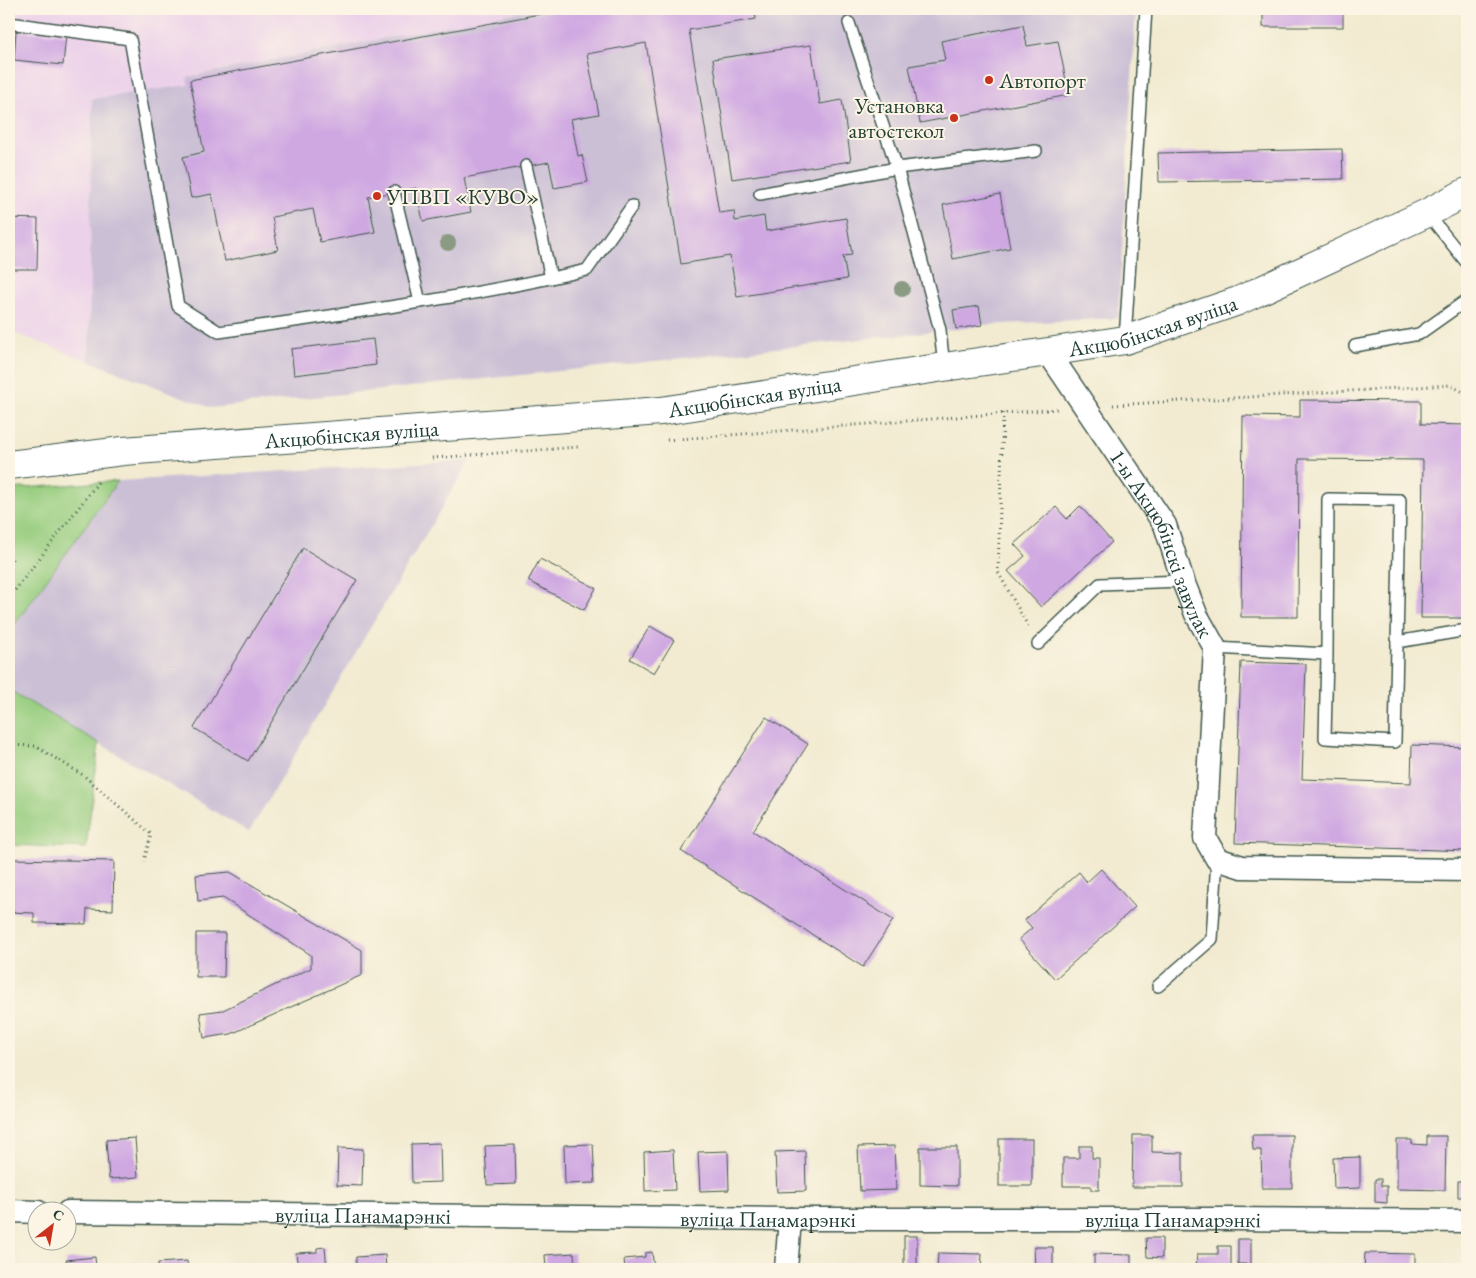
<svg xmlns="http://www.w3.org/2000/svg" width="1476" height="1278" viewBox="0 0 1476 1278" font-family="'EB Garamond',serif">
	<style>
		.built { fill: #ecd1ea }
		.industrial { fill: #cbbfd5 }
		.green { fill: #97cd7f; stroke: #5b855a }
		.building { fill: #cfa8e2 }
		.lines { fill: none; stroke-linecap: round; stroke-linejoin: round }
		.service-casing { stroke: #3f574c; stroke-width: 14 }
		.minor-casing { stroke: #3f574c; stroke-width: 25 }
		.tertiary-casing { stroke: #3f574c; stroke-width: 30 }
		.path { stroke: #3f574c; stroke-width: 3; stroke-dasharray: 1 4; stroke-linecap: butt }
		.service { stroke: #fff; stroke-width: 11 }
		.minor { stroke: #fff; stroke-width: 22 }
		.tertiary { stroke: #fff; stroke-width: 28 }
		.tree { fill: #8b9b83 }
		.poi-dot { fill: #c8321e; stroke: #fcf5e5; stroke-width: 2 }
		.labels { text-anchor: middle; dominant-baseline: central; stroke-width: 4; stroke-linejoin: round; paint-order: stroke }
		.poi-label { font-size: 22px; fill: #1f3d34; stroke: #fcf5e5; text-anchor: start }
		.street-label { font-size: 22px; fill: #1f3d34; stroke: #fcf5e5 }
	</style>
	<rect width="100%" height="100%" fill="#fcf5e5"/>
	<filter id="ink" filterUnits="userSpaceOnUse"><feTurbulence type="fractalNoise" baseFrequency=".02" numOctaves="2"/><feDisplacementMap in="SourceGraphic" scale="10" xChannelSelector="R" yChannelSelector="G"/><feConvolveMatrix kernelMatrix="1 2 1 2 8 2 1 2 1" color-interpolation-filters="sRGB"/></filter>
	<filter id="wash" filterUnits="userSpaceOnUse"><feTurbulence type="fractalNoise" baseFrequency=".0096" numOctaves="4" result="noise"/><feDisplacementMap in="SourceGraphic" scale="20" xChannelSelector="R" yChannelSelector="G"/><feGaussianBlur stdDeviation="1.12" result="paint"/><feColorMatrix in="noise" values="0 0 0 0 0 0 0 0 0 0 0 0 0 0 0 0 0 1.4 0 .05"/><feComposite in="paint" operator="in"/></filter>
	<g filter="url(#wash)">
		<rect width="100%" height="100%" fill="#f2ebd1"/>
		<path class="built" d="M9 9H534L188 77 189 85 93 99 89 361 9 331Z"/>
		<g class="industrial">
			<path d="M534 9H1136L1118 318 982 325 956 329 211 408 89 361 92 99 188 85 187 77Z"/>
			<path d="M470 460 249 832 9 690V632L118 481Z"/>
		</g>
		<g class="green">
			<path d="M118 481 9 632V489Z"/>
			<path d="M9 690 99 743 86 848 9 845Z"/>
		</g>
		<g id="blocks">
			<g class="building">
				<path d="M566 9H754L756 19 689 30 719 213 734 211 735 221 764 216 766 231 846 218 852 255 843 256 847 279 737 297 730 256 681 264 646 43 587 54 599 114 571 119 578 156 582 155 588 182 554 188 549 162 464 178 471 212 423 221 416 188 368 197 375 232 320 242 313 209 272 217 278 250 225 261 212 194 191 198 183 157 204 152 190 80Z"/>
				<rect x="1263" y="9" width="80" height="18"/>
				<path d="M1023 25 1027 46 1058 41 1069 95 920 123 909 66 945 60 941 41Z"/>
				<path d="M16 31 66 35 63 65 14 60Z"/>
				<path d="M811 45 820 104 842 100 851 161 732 179 713 59Z"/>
				<path d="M1342 149 1343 179 1159 182 1158 153Z"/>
				<path d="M1000 194 1010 248 953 259 943 205Z"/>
				<path d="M9 218 38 219 37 269H9Z"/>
				<path d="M979 306 982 325 956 329 953 310Z"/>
				<path d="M373 339 376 365 294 375 291 349Z"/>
				<path d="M1300 400 1421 401V424L1467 425V618H1421L1423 460 1299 459 1298 617H1241L1243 416 1300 417Z"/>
				<path d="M1080 506 1112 542 1041 607 1008 571 1025 556 1014 544 1056 507 1067 519Z"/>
				<path d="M303 548 357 580 248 761 194 728Z"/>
				<path d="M540 559 596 588 584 610 528 581Z"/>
				<path d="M650 626 674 640 654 673 630 659Z"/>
				<path d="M1241 662 1306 664 1302 779 1411 783 1412 745 1467 747V851L1235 843Z"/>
				<path d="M766 717 808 744 753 831 893 920 863 967 681 851Z"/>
				<path d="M9 851H12L11 859 114 861 113 910 87 909 86 924 34 923V913L9 912Z"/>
				<path d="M1101 869 1135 907 1055 979 1019 939 1032 928 1025 920 1079 872 1087 882Z"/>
				<path d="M230 872 362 950V975L231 1034 204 1038 200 1013 223 1010 311 968V955L223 898 198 901 196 875Z"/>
				<path d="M196 933H225L224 977H196Z"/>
				<path d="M1133 1135H1152V1152L1183 1153V1187H1132Z"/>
				<path d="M1252 1135H1292V1188H1262L1261 1150H1253Z"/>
				<path d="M1427 1136H1446L1445 1190 1397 1189V1140H1412V1144L1427 1145Z"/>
				<path d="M135 1138 138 1177 109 1179 106 1140Z"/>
				<rect x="999" y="1139" width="33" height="47"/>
				<path d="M440 1143 441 1182 412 1183 411 1144Z"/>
				<path d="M593 1144 595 1183 565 1184 564 1145Z"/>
				<path d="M515 1145 516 1184 487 1185 485 1146Z"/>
				<path d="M894 1146 896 1190 860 1191 858 1147Z"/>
				<path d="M1079 1146H1092V1158H1099V1190H1091V1186H1063V1158H1079Z"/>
				<path d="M920 1147H957V1186L920 1185Z"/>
				<path d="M338 1148 363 1149 362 1186 337 1185Z"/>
				<path d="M673 1150 675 1190 645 1191 644 1152Z"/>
				<path d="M728 1151 729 1190 700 1191 698 1152Z"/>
				<path d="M805 1151 806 1191 777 1192 775 1152Z"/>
				<path d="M1360 1157V1188L1334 1189 1333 1158Z"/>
				<path d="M1375 1179H1381V1186H1387V1203L1375 1202Z"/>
				<path d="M1458 1181H1465L1466 1197H1458Z"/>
				<rect x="904" y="1236" width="13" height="30"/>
				<path d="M1146 1238H1162V1258L1147 1257Z"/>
				<rect x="1238" y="1239" width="13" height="25"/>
				<path d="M1218 1246H1231V1269H1196L1197 1254H1218Z"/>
				<path d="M325 1247 327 1269H298L296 1253 317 1252V1248Z"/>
				<path d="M1034 1247H1053V1267L1060 1268V1269H1035Z"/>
				<path d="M652 1252 654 1269H625L624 1259 645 1257V1253Z"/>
				<path d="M574 1253 575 1269H546L545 1255Z"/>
				<path d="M938 1253 982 1254 981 1269H937Z"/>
				<path d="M1365 1253 1415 1254V1269H1364Z"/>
				<path d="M1094 1254 1131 1255V1269H1094Z"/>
				<path d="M385 1255 386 1269H356V1257Z"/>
				<path d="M95 1257 96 1269H67L66 1260Z"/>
				<path d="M187 1261 188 1269H158V1263Z"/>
				<path d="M744 1266 745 1269H721L720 1268Z"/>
			</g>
		</g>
	</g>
	<g filter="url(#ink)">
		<use href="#blocks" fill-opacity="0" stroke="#3f574c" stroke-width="1"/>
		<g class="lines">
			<g class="service-casing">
				<g id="service">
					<path d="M9 23 130 39 178 306 219 332C342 314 466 298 587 270L632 206"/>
					<path d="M849 23 897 168 1036 151"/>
					<path d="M526 166 551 278"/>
					<path d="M394 192 420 302"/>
					<path d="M760 194 897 168 940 330 944 367"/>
					<path d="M1427 213 1467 263"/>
					<path d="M1125 340 1146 9"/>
					<path d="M1355 346 1419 334 1467 300"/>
					<path d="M1397 642 1467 630"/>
					<path d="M1038 644 1100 584 1183 581"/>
					<path d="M1215 648 1327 654 1328 499 1400 500 1395 742 1325 738 1327 654"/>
					<path d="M1158 986 1212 939 1217 859"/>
				</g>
			</g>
			<g class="minor-casing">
				<g id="minor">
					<path id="s1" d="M1048 352 1165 525 1183 581 1196 614 1215 648 1205 838 1217 859 1242 867 1467 870"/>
					<path d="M9 1211 38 1212"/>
					<path id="s2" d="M68 1212 790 1219H1234L1467 1221"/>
					<path d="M786 1269 790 1219"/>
				</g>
			</g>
			<g class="tertiary-casing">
				<g id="tertiary">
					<path id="s3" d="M9 465 123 451 661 411 944 367 1048 352 1125 340 1238 301 1427 213 1467 192"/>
				</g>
			</g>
			<g class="path">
				<path d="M1113 405 1450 385 1467 394"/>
				<path d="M1003 413 998 572 1028 626"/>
				<path d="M667 440 1057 409"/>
				<path d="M432 458 578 447"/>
				<path d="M9 555 12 559 9 594"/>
				<path d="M9 598 99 481"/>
				<path d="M9 745 35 746 83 775 151 834 144 861"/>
			</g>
			<use href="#service" class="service"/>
			<use href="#minor" class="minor"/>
			<use href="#tertiary" class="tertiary"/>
		</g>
		<g class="tree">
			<circle cx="448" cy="243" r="8"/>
			<circle cx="902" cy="289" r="8"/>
		</g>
	</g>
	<g class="poi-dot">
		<circle cx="989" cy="80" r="5"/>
		<circle cx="954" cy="118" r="5"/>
		<circle cx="377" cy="196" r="5"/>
	</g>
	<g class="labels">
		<g class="poi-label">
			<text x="999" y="80">Автопорт</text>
			<text x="944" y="105" text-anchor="end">Установка<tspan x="944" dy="25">автостекол</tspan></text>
			<text x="387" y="196">УПВП «КУВО»</text>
		</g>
		<g class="street-label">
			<text stroke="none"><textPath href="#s3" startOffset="1154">Акцюбінская вуліца</textPath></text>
			<text stroke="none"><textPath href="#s3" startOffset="749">Акцюбінская вуліца</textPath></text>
			<text stroke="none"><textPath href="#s3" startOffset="344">Акцюбінская вуліца</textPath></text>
			<text stroke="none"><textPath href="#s1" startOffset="224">1-ы Акцюбінскі завулак</textPath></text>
			<text stroke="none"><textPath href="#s2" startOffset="295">вуліца Панамарэнкі</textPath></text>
			<text stroke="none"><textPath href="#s2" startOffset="700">вуліца Панамарэнкі</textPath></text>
			<text stroke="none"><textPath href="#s2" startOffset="1105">вуліца Панамарэнкі</textPath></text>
		</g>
	</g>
	<rect width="1476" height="1278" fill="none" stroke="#fcf5e5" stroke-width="30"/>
	<g transform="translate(52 1226) rotate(31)"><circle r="24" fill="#fcf5e5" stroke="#a4ab9e"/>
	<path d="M0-4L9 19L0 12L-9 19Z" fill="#c8321e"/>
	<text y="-8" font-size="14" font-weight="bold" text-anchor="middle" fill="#1f3d34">С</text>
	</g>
</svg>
